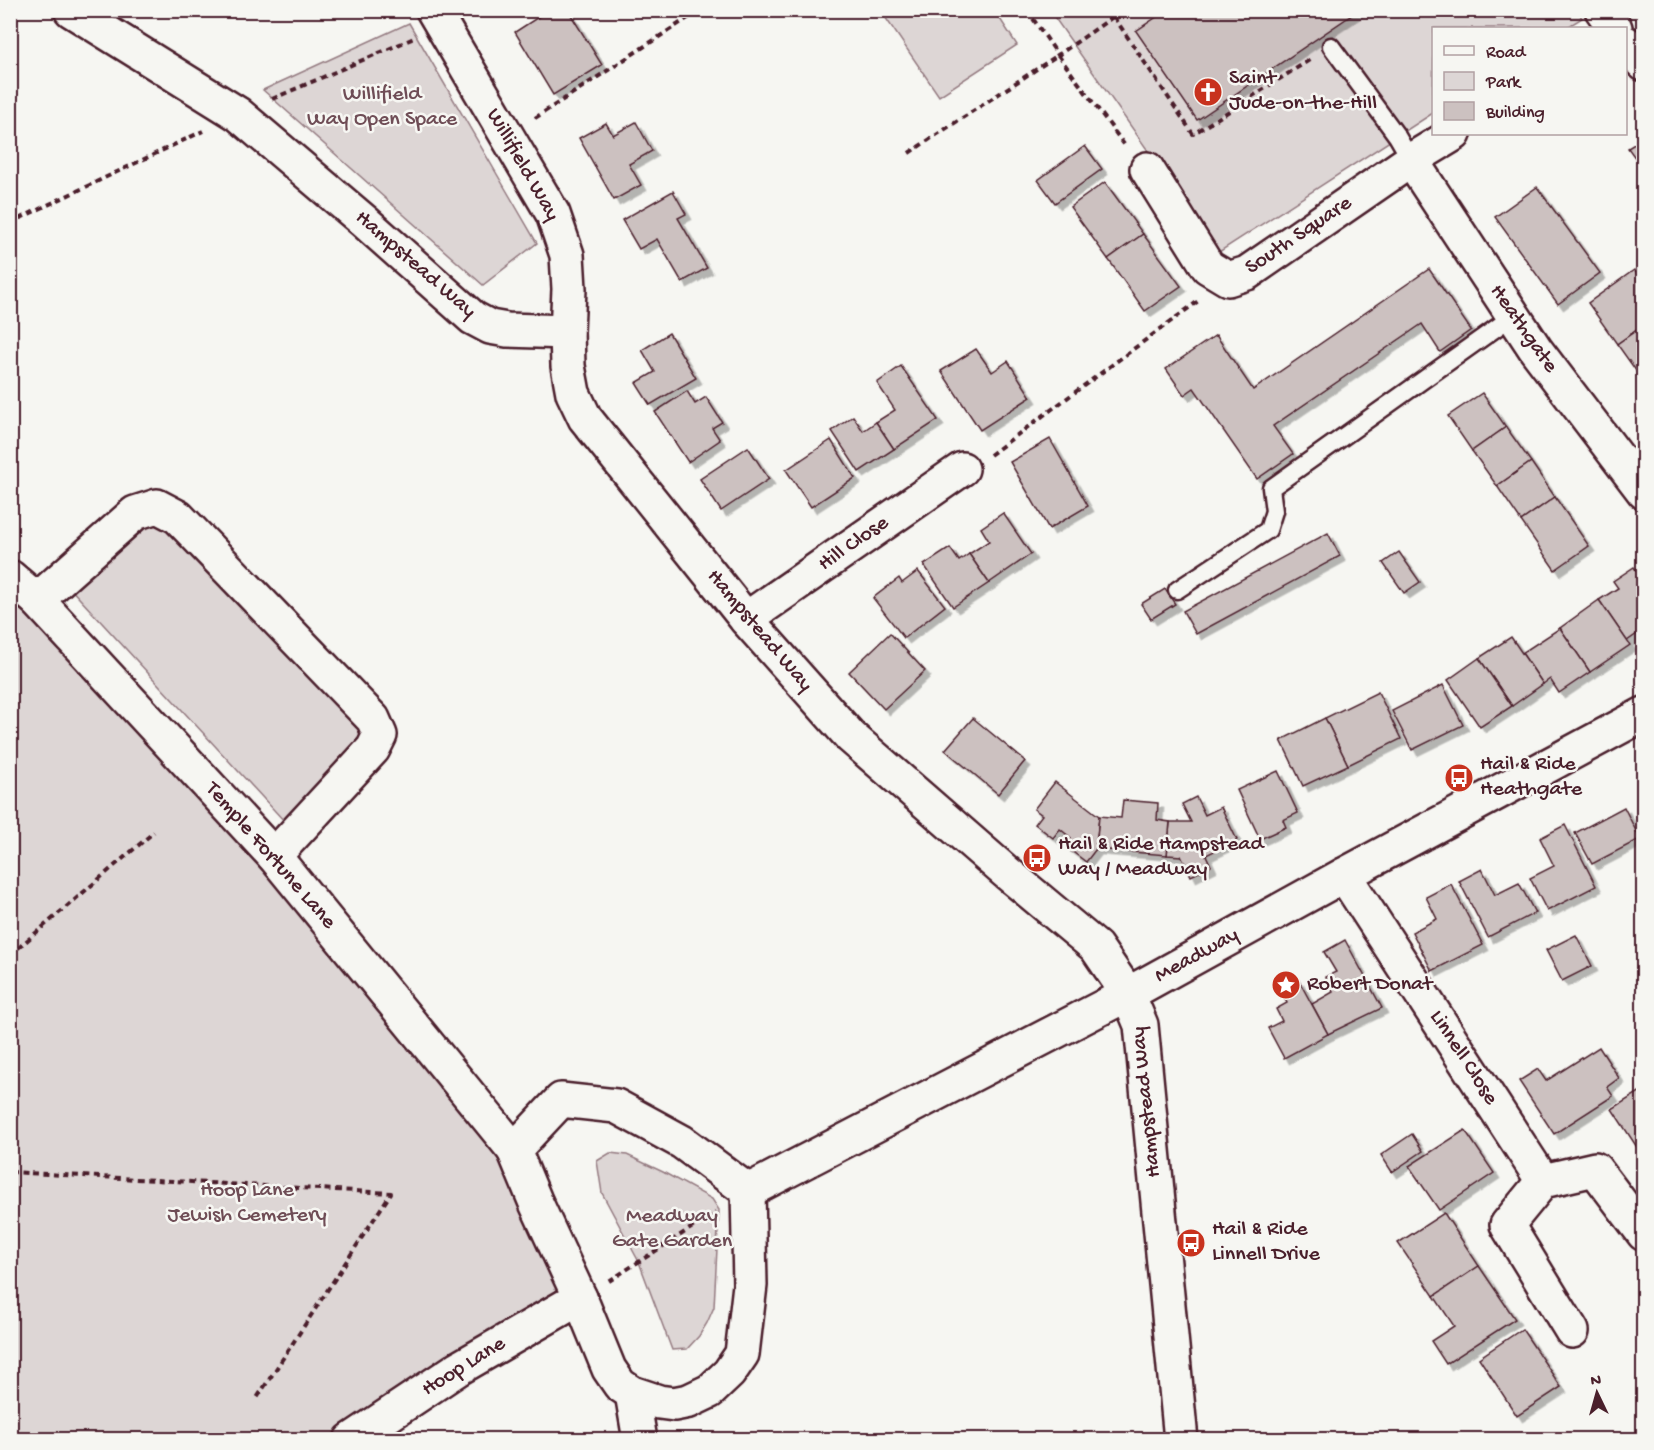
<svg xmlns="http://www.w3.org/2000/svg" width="1654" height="1450" viewBox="0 0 1654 1450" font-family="'Gochi Hand',sans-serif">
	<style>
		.green { fill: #ddd6d5; stroke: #947a80; stroke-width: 1.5 }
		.building { fill: #ccc1c0; stroke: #4a1f2b; stroke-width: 1.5; filter: url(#shadow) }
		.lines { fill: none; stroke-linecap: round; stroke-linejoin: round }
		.service-casing { stroke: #4a1f2b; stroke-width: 21 }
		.minor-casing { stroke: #4a1f2b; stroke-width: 38 }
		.tertiary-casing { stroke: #4a1f2b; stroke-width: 38 }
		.path { stroke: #4a1f2b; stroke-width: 4; stroke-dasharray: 6 4.5; stroke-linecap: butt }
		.service { stroke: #f6f6f2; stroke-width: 16 }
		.minor { stroke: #f6f6f2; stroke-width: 33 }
		.tertiary { stroke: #f6f6f2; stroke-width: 33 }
		.labels { text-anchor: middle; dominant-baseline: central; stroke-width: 5; stroke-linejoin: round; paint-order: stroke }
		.poi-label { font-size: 22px; fill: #4a1f2b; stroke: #f6f6f2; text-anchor: start }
		.park-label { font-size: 22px; fill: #6f4d56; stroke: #f6f6f2 }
		.street-label { font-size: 22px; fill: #4a1f2b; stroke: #f6f6f2 }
	</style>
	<defs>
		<filter id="shadow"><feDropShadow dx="5.5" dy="5.5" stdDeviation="0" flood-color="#0004"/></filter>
	</defs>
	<rect width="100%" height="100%" fill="#f6f6f2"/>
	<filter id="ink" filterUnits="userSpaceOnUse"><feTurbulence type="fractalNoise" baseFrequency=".0167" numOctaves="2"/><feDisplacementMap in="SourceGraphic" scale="12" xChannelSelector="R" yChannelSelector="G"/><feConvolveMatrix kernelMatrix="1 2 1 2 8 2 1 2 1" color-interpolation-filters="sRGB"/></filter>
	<g filter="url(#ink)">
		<g class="green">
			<path d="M1577 10 1582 18 1566 28H1434L1433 113 1219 252 1050 11Z"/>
			<path d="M881 11H995L1017 45 939 96Z"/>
			<path d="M409 23 537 243 483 285 263 90Z"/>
			<path d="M156 517 367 734 285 822 69 587Z"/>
			<path d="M10 582 514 1150 580 1298 351 1439H11Z"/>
			<path d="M610 1153 627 1155 663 1172 712 1199 719 1210 714 1307 707 1323 699 1336 687 1349 672 1350 639 1262 602 1193 597 1161Z"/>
		</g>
		<g class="building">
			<path d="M549 10H568L602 65 553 95 515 32Z"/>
			<path d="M1167 10H1359L1197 120 1136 31Z"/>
			<path d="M636 122 652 151 629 164 641 185 614 200 579 138 606 123 613 135Z"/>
			<path d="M1644 138V170L1628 148Z"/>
			<path d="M1085 146 1102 169 1055 203 1038 180Z"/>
			<path d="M1105 182 1143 234 1108 259 1070 207Z"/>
			<path d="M1537 187 1600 273 1558 304 1495 217Z"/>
			<path d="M673 191 686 214 678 218 707 268 682 282 657 239 639 249 622 220Z"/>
			<path d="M1143 234 1181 286 1145 311 1108 259Z"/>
			<path d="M1429 269 1471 330 1440 352 1422 324 1273 426 1293 454 1257 479 1194 388 1184 395 1166 369 1216 335 1253 390Z"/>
			<path d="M1634 270 1644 283V325L1617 344 1588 303Z"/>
			<path d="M1644 325V382L1617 344Z"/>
			<path d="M669 333 696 378 650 405 636 383 655 372 642 350Z"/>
			<path d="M976 349 992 372 1008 361 1031 397 980 430 941 371Z"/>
			<path d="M901 366 938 420 894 449 876 422 895 410 877 383Z"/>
			<path d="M687 391 695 404 706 397 722 422 712 428 720 440 688 462 655 412Z"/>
			<path d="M1482 393 1506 427 1472 451 1448 416Z"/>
			<path d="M853 416 863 431 876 422 894 449 859 472 832 431Z"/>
			<path d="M1506 427 1531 462 1497 486 1472 451Z"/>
			<path d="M1050 439 1088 506 1049 529 1010 462Z"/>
			<path d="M831 440 855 478 811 507 786 470Z"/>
			<path d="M748 447 769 479 721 511 700 479Z"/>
			<path d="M1531 462 1555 497 1521 521 1497 486Z"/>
			<path d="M1555 497 1589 546 1555 570 1521 521Z"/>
			<path d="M1003 513 1031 554 989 583 969 554 989 541 981 528Z"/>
			<path d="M1328 533 1340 556 1196 634 1183 611Z"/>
			<path d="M950 548 959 561 969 554 989 583 953 607 924 565Z"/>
			<path d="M1399 552 1420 582 1404 593 1383 563Z"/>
			<path d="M1634 567 1644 581V629L1627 641 1599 600 1618 588 1613 581Z"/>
			<path d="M918 571 945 606 904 638 873 598 899 578 902 583Z"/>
			<path d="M1165 589 1175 604 1151 619 1141 604Z"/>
			<path d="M1599 600 1630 645 1590 672 1560 628Z"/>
			<path d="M1560 628 1590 672 1559 693 1550 679 1543 684 1522 653Z"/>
			<path d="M890 633 925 671 884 709 849 672Z"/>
			<path d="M1511 637 1543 684 1512 706 1479 658Z"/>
			<path d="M1479 658 1512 706 1480 727 1448 680Z"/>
			<path d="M1443 685 1463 725 1412 750 1392 711Z"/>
			<path d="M1378 692 1401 739 1348 765 1325 718Z"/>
			<path d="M973 718 1025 761 998 794 945 750Z"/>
			<path d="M1325 718 1348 765 1303 786 1281 740Z"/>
			<path d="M1278 771 1298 813 1283 820 1286 827 1260 839 1237 790Z"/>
			<path d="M1055 782 1099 816 1096 849 1086 862 1065 846 1071 838 1060 829 1053 838 1035 824 1042 815 1034 809Z"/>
			<path d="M1196 797 1205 815 1221 807 1237 840 1206 855 1211 866 1191 876 1181 856 1167 855 1170 822H1191L1182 804Z"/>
			<path d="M1123 800 1158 803 1157 820 1170 822 1167 855 1096 849 1099 816 1121 818Z"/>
			<path d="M1624 807 1640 839 1592 864 1575 833Z"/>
			<path d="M1565 825 1596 886 1547 911 1530 878 1554 866 1540 838Z"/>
			<path d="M1482 869 1495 895 1519 883 1535 913 1488 937 1459 881Z"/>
			<path d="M1451 884 1483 945 1432 971 1412 932 1437 919 1426 897Z"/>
			<path d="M1576 935 1592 966 1562 981 1546 950Z"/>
			<path d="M1345 940 1382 1008 1328 1034 1312 1004 1333 992 1325 977 1336 972 1324 952Z"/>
			<path d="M1298 979 1328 1034 1284 1058 1268 1028 1282 1021 1276 1009 1287 1003 1280 989Z"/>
			<path d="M1599 1047 1619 1078 1607 1087 1613 1096 1554 1134 1519 1081 1538 1069 1546 1081Z"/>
			<path d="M1644 1089V1158L1612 1109Z"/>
			<path d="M1465 1130 1494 1173 1439 1210 1409 1166Z"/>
			<path d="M1412 1134 1423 1151 1392 1172 1381 1155Z"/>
			<path d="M1444 1213 1479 1266 1434 1296 1398 1243Z"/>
			<path d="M1479 1266 1515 1319 1446 1364 1431 1341 1454 1326 1434 1296Z"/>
			<path d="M1522 1329 1561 1387 1517 1416 1479 1358Z"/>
		</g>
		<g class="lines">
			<g class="service-casing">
				<g id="service">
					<path d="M1331 46 1397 136 1411 160"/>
					<path d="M1177 590 1268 530 1274 511 1271 488 1513 316"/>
				</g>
			</g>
			<g class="minor-casing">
				<g id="minor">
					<path d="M71 10 238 114 364 221 473 318 490 327 507 330 567 332"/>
					<path d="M433 10 553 214 567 255 569 289 567 332 568 366 573 393 585 418 746 619 851 737 1006 872 1096 947 1128 994"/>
					<path d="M1602 10 1615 28"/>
					<path d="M1626 43 1634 54 1644 64"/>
					<path d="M1411 160 1536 350 1644 492"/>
					<path d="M1147 169 1208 267 1228 279 1247 273 1411 160 1454 134"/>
					<path d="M37 600 135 513 157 506 178 517 373 719 380 735 373 749 274 856"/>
					<path d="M746 619 962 469"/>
					<path d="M1344 875 1543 1181"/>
					<path d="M1572 1331 1507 1225 1543 1181 1595 1169 1644 1234"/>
					<path d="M632 1393 640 1440"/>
				</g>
			</g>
			<g class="tertiary-casing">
				<g id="tertiary">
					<path d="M10 577 37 600 274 856 514 1150"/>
					<path d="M1128 994 1141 1025 1181 1440"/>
					<path d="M561 1100 616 1106 682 1142 748 1191 750 1285 742 1354 729 1373 710 1391 689 1401 674 1404 659 1402 632 1393 620 1385 609 1369 580 1298 536 1203 514 1150Z"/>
					<path d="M748 1191 1128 994 1344 875 1644 714"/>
					<path d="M351 1440 459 1368 580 1298"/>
				</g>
			</g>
			<g class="path">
				<path d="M1027 10 1058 55 1123 10"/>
				<path d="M1114 17 1193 134 1311 59"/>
				<path d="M272 99 414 38"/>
				<path d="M535 118 700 10"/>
				<path d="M909 153 1058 55 1126 147"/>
				<path d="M10 223 203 131"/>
				<path d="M990 455 1201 299"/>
				<path d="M10 955 154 832"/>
				<path d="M10 1172 391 1193 257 1398"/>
				<path d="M609 1281 716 1212"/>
			</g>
			<use href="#service" class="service"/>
			<use href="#minor" class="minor"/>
			<use href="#tertiary" class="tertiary"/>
		</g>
	</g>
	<defs>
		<g id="church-disc" transform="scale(1.5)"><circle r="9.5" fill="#c8321e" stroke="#f6f6f2"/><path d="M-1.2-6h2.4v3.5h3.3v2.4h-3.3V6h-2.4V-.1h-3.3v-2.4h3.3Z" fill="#fff"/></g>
		<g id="bus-disc" transform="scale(1.5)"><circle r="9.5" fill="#c8321e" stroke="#f6f6f2"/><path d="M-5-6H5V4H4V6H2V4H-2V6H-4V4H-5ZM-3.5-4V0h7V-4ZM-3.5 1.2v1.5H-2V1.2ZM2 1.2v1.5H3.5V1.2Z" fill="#fff"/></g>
		<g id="sight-disc" transform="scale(1.5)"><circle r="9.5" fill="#c8321e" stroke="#f6f6f2"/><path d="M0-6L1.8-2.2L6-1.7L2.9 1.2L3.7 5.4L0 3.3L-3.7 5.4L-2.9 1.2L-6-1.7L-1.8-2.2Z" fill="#fff"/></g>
	</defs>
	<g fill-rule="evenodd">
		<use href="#church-disc" x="1208" y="92"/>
		<use href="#bus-disc" x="1459" y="778"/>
		<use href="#bus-disc" x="1037" y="858"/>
		<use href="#sight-disc" x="1286" y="985"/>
		<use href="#bus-disc" x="1191" y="1243"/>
	</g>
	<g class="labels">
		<g class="poi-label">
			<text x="1229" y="79">Saint<tspan x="1229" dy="25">Jude-on-the-Hill</tspan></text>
			<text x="1480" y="765">Hail &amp; Ride<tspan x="1480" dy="25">Heathgate</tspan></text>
			<text x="1058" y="845">Hail &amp; Ride Hampstead<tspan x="1058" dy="25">Way / Meadway</tspan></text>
			<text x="1307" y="985">Robert Donat</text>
			<text x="1212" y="1230">Hail &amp; Ride<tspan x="1212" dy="25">Linnell Drive</tspan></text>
		</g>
		<g class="park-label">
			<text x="382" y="95">Willifield<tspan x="382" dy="25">Way Open Space</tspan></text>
			<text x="247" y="1191">Hoop Lane<tspan x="247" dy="25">Jewish Cemetery</tspan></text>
			<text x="672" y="1217">Meadway<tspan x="672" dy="25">Gate Garden</tspan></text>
		</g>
		<g class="street-label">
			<text transform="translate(522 165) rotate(60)">Willifield Way</text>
			<text transform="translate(1299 236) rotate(-34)">South Square</text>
			<text transform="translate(415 265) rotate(41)">Hampstead Way</text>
			<text transform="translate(1523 329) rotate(55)">Heathgate</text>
			<text transform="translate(854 544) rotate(-35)">Hill Close</text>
			<text transform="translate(759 631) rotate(50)">Hampstead Way</text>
			<text transform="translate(270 856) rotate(49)">Temple Fortune Lane</text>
			<text transform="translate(1197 956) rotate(-29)">Meadway</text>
			<text transform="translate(1463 1058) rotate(57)">Linnell Close</text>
			<text transform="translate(1147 1102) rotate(-96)">Hampstead Way</text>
			<text transform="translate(464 1367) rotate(-32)">Hoop Lane</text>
		</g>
	</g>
	<rect width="1654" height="1450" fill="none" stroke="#f6f6f2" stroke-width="36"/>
	<rect x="18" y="18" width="1618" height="1414" fill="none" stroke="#4a1f2b" stroke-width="2" filter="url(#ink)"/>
	<rect x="1432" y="27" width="195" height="108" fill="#f6f6f2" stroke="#b1a0a2" stroke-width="1.5"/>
	<rect x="1444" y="46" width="30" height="9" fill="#f6f6f2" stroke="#b1a0a2" stroke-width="1.5"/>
	<text x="1486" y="57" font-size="18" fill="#4a1f2b">Road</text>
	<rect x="1444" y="72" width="30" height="18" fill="#ddd6d5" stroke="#b1a0a2" stroke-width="1.5"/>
	<text x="1486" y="87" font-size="18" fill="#4a1f2b">Park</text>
	<rect x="1444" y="102" width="30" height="18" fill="#ccc1c0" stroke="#b1a0a2" stroke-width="1.5"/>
	<text x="1486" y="117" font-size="18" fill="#4a1f2b">Building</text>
	<g transform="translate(1597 1393) rotate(355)" stroke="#f6f6f2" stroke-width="4.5" paint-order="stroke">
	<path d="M0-4.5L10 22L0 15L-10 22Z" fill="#4a1f2b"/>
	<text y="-9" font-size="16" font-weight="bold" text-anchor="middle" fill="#4a1f2b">N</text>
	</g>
</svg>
